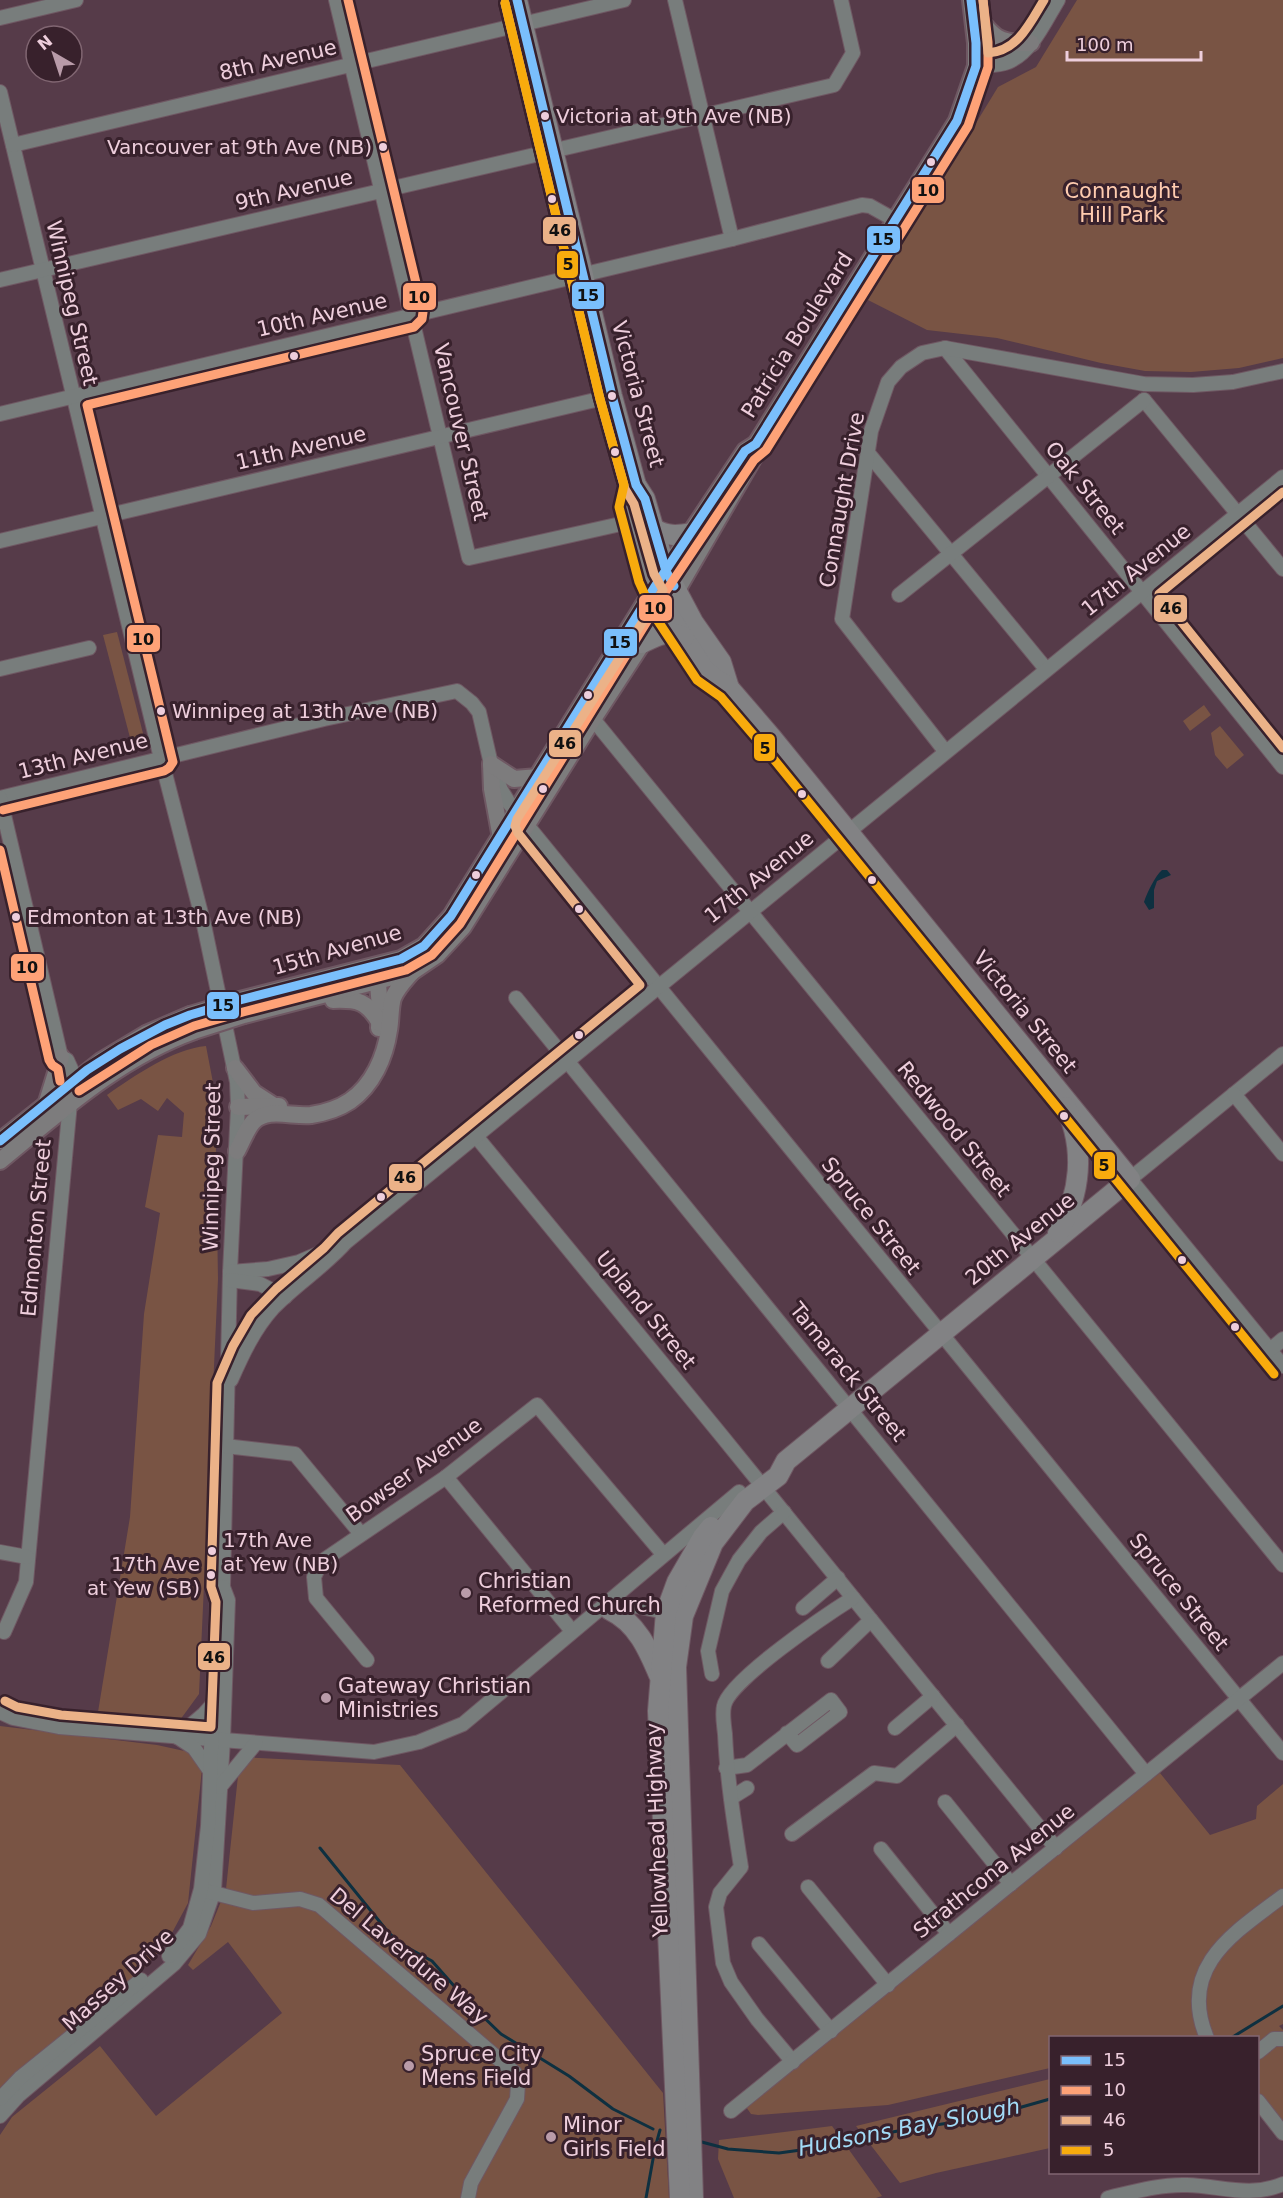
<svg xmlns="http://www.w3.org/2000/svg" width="1283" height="2198" viewBox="0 0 1283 2198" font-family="'DejaVu Sans',sans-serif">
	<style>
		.green { fill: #795444 }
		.water { fill: #0e3040 }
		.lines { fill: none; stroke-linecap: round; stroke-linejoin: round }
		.stream { stroke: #0e3040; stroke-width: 3 }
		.minor-casing { stroke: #6f5863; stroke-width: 16 }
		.major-casing { stroke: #6f5863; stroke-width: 20 }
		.highway-casing { stroke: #6f5863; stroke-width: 22 }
		.minor { stroke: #787d7c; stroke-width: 14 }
		.major { stroke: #7d7c7d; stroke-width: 16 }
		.highway { stroke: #828284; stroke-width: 20 }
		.major-bridge-casing { stroke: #6f5863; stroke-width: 20; stroke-linecap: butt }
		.major-bridge { stroke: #7d7c7d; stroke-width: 16 }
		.bus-1-casing { stroke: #38212c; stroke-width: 14 }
		.bus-2-casing { stroke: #38212c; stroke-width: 14 }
		.bus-3-casing { stroke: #38212c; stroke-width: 14 }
		.bus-4-casing { stroke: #38212c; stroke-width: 14 }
		.bus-1 { stroke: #7abffc; stroke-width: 9 }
		.bus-2 { stroke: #fea277; stroke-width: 9 }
		.bus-3 { stroke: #ebb288; stroke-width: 9 }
		.bus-4 { stroke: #f8ab0d; stroke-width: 9 }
		.bus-dot { fill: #eecedc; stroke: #38212c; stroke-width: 2 }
		.poi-dot { fill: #b99ba9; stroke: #38212c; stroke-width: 2 }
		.labels { text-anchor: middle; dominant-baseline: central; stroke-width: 6; stroke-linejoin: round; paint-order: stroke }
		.bus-label { font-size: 20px; fill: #eecedc; stroke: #38212c; text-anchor: start }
		.street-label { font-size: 21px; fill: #eecedc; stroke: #38212c }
		.park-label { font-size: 21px; fill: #fecbaf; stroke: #38212c }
		.poi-label { font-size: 21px; fill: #eecedc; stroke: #38212c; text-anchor: start }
		.water-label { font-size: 22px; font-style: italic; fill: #a2daf6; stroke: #38212c }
		.line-badge { stroke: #38212c; stroke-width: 2 }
		.pale-badge-label { font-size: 16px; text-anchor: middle; font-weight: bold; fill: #111 }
	</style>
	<rect width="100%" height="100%" fill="#563b49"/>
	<g class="green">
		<path d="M1077 0H1283V358L1239 368 1191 372 1145 371 1101 363 997 338 927 330 868 300 998 87 1036 67Z"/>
		<path d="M117 632 146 745 133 749 103 635Z"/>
		<path d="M1204 705 1211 715 1190 731 1183 721Z"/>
		<path d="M1220 726 1244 755 1227 769 1215 755 1211 733Z"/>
		<path d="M206 1046 215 1093 218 1279 199 1694 180 1720 98 1712 130 1517 144 1314 160 1213 145 1207 158 1135 182 1137 184 1113 167 1098 158 1111 141 1099 118 1110 107 1095C134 1076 173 1049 206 1046Z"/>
		<path d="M0 1726 157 1745 189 1752 202 1769 188 1903 166 1944 138 1974 36 2057 0 2092Z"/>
		<path d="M240 1757 400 1765 663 2093 669 2198H0V2135L12 2117 100 2046 156 2116 282 2013 228 1942 193 1970 188 1965 211 1926 226 1889Z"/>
		<path d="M1160 1773 1210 1835 1256 1819 1257 1806 1283 1784V2024L1279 2026 1283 2030V2133L1258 2100V2038H1050V2068L888 2105 758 2115 751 2114 744 2104 1059 1843Z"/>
		<path d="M1050 2079V2148L936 2173 900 2183 856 2126Z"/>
		<path d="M832 2126 882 2196 876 2198H734L718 2159 719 2140Z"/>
	</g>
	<path class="water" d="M1162 870H1167L1171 875 1157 881 1154 890V908L1149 910 1144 902C1147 893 1155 876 1162 870Z"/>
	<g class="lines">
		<g class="stream">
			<path d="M320 1848 388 1932 401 1944 432 1961 470 2004 501 2034 569 2076 613 2109 653 2129"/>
			<path d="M1231 2038 1283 2006"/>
			<path d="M698 2141 728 2149 779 2153 801 2150 908 2129 983 2118 1050 2099"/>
			<path d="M646 2198 655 2148 660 2130"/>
		</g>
		<g class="minor-casing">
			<g id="minor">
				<path d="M336 0 469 558 634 521"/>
				<path d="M675 0 732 239"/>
				<path d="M0 18 76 0"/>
				<path d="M976 66C986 65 999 66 1008 62 1032 52 1045 21 1058 0"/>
				<path d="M0 92 159 750 204 925 237 1082 238 1107 230 1272 223 1587 228 1600 223 1740 214 1891 199 1934 174 1964 18 2096 0 2116"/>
				<path d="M13 145 624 0"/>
				<path d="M0 280 834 85 853 53 841 0"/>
				<path d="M945 348 1283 767"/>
				<path d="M1144 400 1283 569"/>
				<path d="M0 414 732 239 862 205 870 206 895 220"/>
				<path d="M868 453 1046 669"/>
				<path d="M0 541 612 396"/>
				<path d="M899 595 1144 400"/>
				<path d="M0 669 89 648"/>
				<path d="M593 719 1283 1565"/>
				<path d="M945 751 842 619 871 431 888 382 901 367 922 353 945 348 1144 384 1193 385 1233 382 1283 371"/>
				<path d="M0 798 324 719 457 691 472 703 479 712 491 764 501 790 509 803 1283 1753"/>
				<path d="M0 798 61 1057 67 1060 72 1071V1081L26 1582 4 1632"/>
				<path d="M516 998 1146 1774"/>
				<path d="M1283 1054 1130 1179 1283 1366"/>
				<path d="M1234 1094 1283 1154"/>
				<path d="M475 1135 721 1435 1056 1848"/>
				<path d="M230 1272 268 1269 299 1262 343 1243"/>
				<path d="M230 1280 260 1284 285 1297"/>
				<path d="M1270 1350 1283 1339"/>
				<path d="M231 1380C242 1355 254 1329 273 1308 296 1284 324 1267 346 1242L1283 477"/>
				<path d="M225 1446 295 1454 361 1534"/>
				<path d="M446 1477 572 1631"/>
				<path d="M0 1552 27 1557"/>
				<path d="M803 1608 838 1578"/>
				<path d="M608 1611 636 1606 674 1614"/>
				<path d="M367 1660 316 1598 314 1577 321 1562 446 1477 537 1405 663 1554"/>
				<path d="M828 1661 871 1620"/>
				<path d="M712 1674 708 1651 722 1591 739 1560 761 1532 784 1512"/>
				<path d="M0 1712 13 1718 59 1727 374 1752 419 1742 463 1724 739 1492"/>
				<path d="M895 1728 933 1696"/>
				<path d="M177 1737 204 1714 213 1704"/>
				<path d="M179 1738 194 1748 210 1771"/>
				<path d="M726 1768 747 1765 831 1700 840 1712 797 1745 787 1733"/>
				<path d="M220 1787 256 1743"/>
				<path d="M731 1798 747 1788"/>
				<path d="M945 1802 1011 1884"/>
				<path d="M792 1834 874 1773 897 1776 957 1725"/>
				<path d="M881 1849 949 1934"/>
				<path d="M808 1887 888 1985"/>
				<path d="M206 1891 253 1903 300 1899 319 1905 515 2073 518 2084 517 2099 471 2183 468 2198"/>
				<path d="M759 1944 831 2031"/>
				<path d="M169 1956 190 1928 201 1889 208 1826 217 1597 223 1587"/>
				<path d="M1207 2038C1177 1967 1234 1933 1283 1896"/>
				<path d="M1258 2052 1274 2039H1283"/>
				<path d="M793 2062 757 2019 731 1982 723 1963 716 1907 720 1893 741 1867C734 1822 727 1778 725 1734 724 1725 722 1714 724 1706 728 1681 829 1613 853 1598"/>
				<path d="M0 2099 20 2078 141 1980"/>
				<path d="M1258 2101 1283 2133"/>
				<path d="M731 2111 1283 1663"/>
				<path d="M1108 2198C1133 2192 1160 2184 1187 2185 1221 2186 1250 2198 1283 2184"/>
			</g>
		</g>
		<g class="major-casing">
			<g id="major">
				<path d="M973 11C993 37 997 44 1031 43"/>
				<path d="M491 764 492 789 501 838"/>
				<path d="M491 764 514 779 538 777"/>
				<path d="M377 973 380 1007 379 1028"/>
				<path d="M240 1000 401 959 424 946 451 916 654 588 745 451 756 444"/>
				<path d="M333 1000C358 999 367 1001 380 1023"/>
				<path d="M244 1015 412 972 437 955 463 927 593 719 677 590 754 457 756 444 957 121 976 66V43L971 0"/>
				<path d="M235 1068 254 1093 274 1106"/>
				<path d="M47 1102 61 1057"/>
				<path d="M238 1107 279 1106"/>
				<path d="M0 1141 101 1061 146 1034 190 1015"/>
				<path d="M237 1151C242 1142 246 1130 253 1122 267 1107 292 1117 311 1115 324 1113 338 1109 350 1101 373 1085 385 1057 389 1030 391 1020 390 1008 393 998 397 988 405 980 412 972"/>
				<path d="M0 1161C61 1111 119 1058 194 1031"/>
			</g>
		</g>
		<g class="highway-casing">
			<g id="highway">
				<path d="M517 0 612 396 636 485 645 499 666 571 693 622 721 662 729 688"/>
				<path d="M636 485 631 505 634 521 650 578 664 608 706 672 729 688 772 738 1130 1179 786 1461 778 1476 745 1501 713 1543 683 1616 676 1667 693 2198"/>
				<path d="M654 529C667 536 676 536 691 533"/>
				<path d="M642 643C656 636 668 629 684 637"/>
				<path d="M1058 1233C1081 1194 1085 1149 1066 1107"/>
				<path d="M610 1610C637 1623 648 1649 659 1675"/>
				<path d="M680 2198 658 1711 666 1612 677 1582 703 1537 711 1527"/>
			</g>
		</g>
		<use href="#minor" class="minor"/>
		<use href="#major" class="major"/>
		<use href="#highway" class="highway"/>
		<g class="major-bridge-casing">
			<g id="major-bridge">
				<path d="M190 1015 240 1000"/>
				<path d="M194 1031 244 1015"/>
			</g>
		</g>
		<use href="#major-bridge" class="major-bridge"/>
		<g class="bus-1-casing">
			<g id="bus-1">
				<path d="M517 0 612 396 636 485 645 499 666 571 674 586"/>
				<path d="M0 1141 87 1070 120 1049 165 1025 190 1015 240 1000 401 959 424 946 451 916 654 588 745 451 756 444 957 121 976 66V43L971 0"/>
			</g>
		</g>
		<g class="bus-2-casing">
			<g id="bus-2">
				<path d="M3 810 164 771 169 768 173 762 87 405 414 327 422 319 423 312 348 0"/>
				<path d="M0 850 49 1060 52 1065 58 1069 60 1081"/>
				<path d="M79 1091 151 1045 194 1026 243 1012 406 970 432 955 460 924 664 594 754 460 766 450 968 126 988 67V42L983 0"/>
			</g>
		</g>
		<g class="bus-3-casing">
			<g id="bus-3">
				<path d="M983 0 988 53C1018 51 1030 23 1044 0"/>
				<path d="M1283 492 1159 594 1283 748"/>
				<path d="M5 1701 17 1707 61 1715 211 1727 216 1602 211 1587 217 1383 233 1346 251 1315 276 1289 324 1248 338 1233 640 985 518 833 515 826 517 819 663 590 654 574 634 504 625 489 600 399 505 3"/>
			</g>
		</g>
		<g class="bus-4-casing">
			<path id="bus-4" d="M505 3 600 399 624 485 619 507 639 582 654 615 697 680 721 697 763 746 1274 1374"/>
		</g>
		<use href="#bus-1" class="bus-1"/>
		<use href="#bus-2" class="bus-2"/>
		<use href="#bus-3" class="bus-3"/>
		<use href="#bus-4" class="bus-4"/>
	</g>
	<g class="bus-dot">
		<circle cx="545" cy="116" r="5"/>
		<circle cx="383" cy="147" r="5"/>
		<circle cx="931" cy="162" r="5"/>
		<circle cx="552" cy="199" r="5"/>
		<circle cx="294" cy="356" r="5"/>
		<circle cx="612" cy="396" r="5"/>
		<circle cx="615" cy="452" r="5"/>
		<circle cx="588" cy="695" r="5"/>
		<circle cx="161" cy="711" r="5"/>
		<circle cx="543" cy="789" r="5"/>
		<circle cx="802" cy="794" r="5"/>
		<circle cx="476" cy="875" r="5"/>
		<circle cx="872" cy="880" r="5"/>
		<circle cx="579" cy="909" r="5"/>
		<circle cx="16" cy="917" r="5"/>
		<circle cx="579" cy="1035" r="5"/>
		<circle cx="1064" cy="1116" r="5"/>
		<circle cx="381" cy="1197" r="5"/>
		<circle cx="1182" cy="1260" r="5"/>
		<circle cx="1235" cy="1327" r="5"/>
		<circle cx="212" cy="1551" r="5"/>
		<circle cx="211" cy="1575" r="5"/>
	</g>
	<g class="poi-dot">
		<circle cx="466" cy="1593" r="6"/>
		<circle cx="326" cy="1698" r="6"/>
		<circle cx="409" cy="2066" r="6"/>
		<circle cx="551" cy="2137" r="6"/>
	</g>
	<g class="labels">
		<g class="bus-label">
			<text x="556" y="116">Victoria at 9th Ave (NB)</text>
			<text x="372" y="147" text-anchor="end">Vancouver at 9th Ave (NB)</text>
			<text x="172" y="711">Winnipeg at 13th Ave (NB)</text>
			<text x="27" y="917">Edmonton at 13th Ave (NB)</text>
			<text x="223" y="1540">17th Ave<tspan x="223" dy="24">at Yew (NB)</tspan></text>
			<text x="200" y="1564" text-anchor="end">17th Ave<tspan x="200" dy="24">at Yew (SB)</tspan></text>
		</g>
		<g class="street-label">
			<text transform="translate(278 60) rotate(-13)">8th Avenue</text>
			<text transform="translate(294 190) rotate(-13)">9th Avenue</text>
			<text transform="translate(72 303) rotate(77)">Winnipeg Street</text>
			<text transform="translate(322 315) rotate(-13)">10th Avenue</text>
			<text transform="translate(797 335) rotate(-58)">Patricia Boulevard</text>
			<text transform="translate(638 394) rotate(75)">Victoria Street</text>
			<text transform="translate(461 432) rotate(77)">Vancouver Street</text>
			<text transform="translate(301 448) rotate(-13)">11th Avenue</text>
			<text transform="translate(1085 488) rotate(51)">Oak Street</text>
			<text transform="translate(842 500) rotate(-80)">Connaught Drive</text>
			<text transform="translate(1136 570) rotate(-39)">17th Avenue</text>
			<text transform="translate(83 756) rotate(-14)">13th Avenue</text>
			<text transform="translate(759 877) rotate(-39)">17th Avenue</text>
			<text transform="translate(337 950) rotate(-16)">15th Avenue</text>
			<text transform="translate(1025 1012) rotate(51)">Victoria Street</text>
			<text transform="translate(954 1129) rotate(51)">Redwood Street</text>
			<text transform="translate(212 1167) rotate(-89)">Winnipeg Street</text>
			<text transform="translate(871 1216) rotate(51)">Spruce Street</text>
			<text transform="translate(36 1228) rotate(-85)">Edmonton Street</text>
			<text transform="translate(1020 1239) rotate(-39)">20th Avenue</text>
			<text transform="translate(646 1310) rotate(51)">Upland Street</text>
			<text transform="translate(848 1372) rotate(51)">Tamarack Street</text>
			<text transform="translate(414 1470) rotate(-36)">Bowser Avenue</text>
			<text transform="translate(1179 1592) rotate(51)">Spruce Street</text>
			<text transform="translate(657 1830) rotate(-92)">Yellowhead Highway</text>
			<text transform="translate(994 1871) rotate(-39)">Strathcona Avenue</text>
			<text transform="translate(409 1956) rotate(40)">Del Laverdure Way</text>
			<text transform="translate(118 1980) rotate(-42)">Massey Drive</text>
		</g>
		<g class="park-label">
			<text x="1122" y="191">Connaught<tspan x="1122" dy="24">Hill Park</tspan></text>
		</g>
		<g class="poi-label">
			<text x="478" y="1581">Christian<tspan x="478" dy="24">Reformed Church</tspan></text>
			<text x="338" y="1686">Gateway Christian<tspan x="338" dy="24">Ministries</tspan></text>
			<text x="421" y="2054">Spruce City<tspan x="421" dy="24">Mens Field</tspan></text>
			<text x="563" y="2125">Minor<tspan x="563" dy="24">Girls Field</tspan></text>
		</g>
		<g class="water-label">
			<text transform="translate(909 2127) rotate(-11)">Hudsons Bay Slough</text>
		</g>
	</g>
	<g class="line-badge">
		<rect x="911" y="176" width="34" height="28" rx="6" fill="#fea277"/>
		<rect x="542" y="216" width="35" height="29" rx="6" fill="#ebb288"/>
		<rect x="866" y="225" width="35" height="29" rx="6" fill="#7abffc"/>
		<rect x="556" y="250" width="23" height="29" rx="6" fill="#f8ab0d"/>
		<rect x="571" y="281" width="34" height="29" rx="6" fill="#7abffc"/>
		<rect x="402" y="282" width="35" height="29" rx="6" fill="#fea277"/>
		<rect x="638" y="594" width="35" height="28" rx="6" fill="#fea277"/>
		<rect x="1153" y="594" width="35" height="29" rx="6" fill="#ebb288"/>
		<rect x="126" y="624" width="35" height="29" rx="6" fill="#fea277"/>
		<rect x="603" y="628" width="35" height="29" rx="6" fill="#7abffc"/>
		<rect x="548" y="729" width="34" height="29" rx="6" fill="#ebb288"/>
		<rect x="753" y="733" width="23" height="29" rx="6" fill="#f8ab0d"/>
		<rect x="10" y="953" width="35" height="29" rx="6" fill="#fea277"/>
		<rect x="206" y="991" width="34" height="29" rx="6" fill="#7abffc"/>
		<rect x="1093" y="1151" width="23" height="29" rx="6" fill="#f8ab0d"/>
		<rect x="388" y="1163" width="35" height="29" rx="6" fill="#ebb288"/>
		<rect x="197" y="1642" width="34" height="29" rx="6" fill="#ebb288"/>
	</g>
	<g class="pale-badge-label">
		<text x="928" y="196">10</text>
		<text x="560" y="236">46</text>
		<text x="883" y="245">15</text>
		<text x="568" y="270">5</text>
		<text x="588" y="301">15</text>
		<text x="419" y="303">10</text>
		<text x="655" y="614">10</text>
		<text x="1171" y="614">46</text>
		<text x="143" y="645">10</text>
		<text x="620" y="648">15</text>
		<text x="565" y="749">46</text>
		<text x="765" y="754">5</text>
		<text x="27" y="973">10</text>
		<text x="223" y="1011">15</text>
		<text x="1104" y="1171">5</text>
		<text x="405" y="1183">46</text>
		<text x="214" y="1663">46</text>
	</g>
	<rect x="1049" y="2036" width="210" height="138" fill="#38212c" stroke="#816672" stroke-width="1.5"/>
	<rect x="1061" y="2056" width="30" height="9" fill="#7abffc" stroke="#816672" stroke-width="1.5"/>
	<text x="1103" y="2066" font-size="18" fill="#eecedc">15</text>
	<rect x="1061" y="2086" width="30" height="9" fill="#fea277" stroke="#816672" stroke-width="1.5"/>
	<text x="1103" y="2096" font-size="18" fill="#eecedc">10</text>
	<rect x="1061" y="2116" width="30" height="9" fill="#ebb288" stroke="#816672" stroke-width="1.5"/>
	<text x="1103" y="2126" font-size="18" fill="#eecedc">46</text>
	<rect x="1061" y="2146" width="30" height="9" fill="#f8ab0d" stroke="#816672" stroke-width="1.5"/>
	<text x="1103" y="2156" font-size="18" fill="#eecedc">5</text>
	<g transform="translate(54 54) rotate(321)"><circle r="28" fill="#38212c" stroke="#816672" stroke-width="1.5"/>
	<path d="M0-4.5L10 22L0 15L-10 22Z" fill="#b99ba9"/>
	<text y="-9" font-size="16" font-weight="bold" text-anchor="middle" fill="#eecedc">N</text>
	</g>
	<path d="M1067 51v9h134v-9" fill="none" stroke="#eecedc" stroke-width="3"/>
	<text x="1076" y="51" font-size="18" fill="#eecedc" stroke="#38212c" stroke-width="4.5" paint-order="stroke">100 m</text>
</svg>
